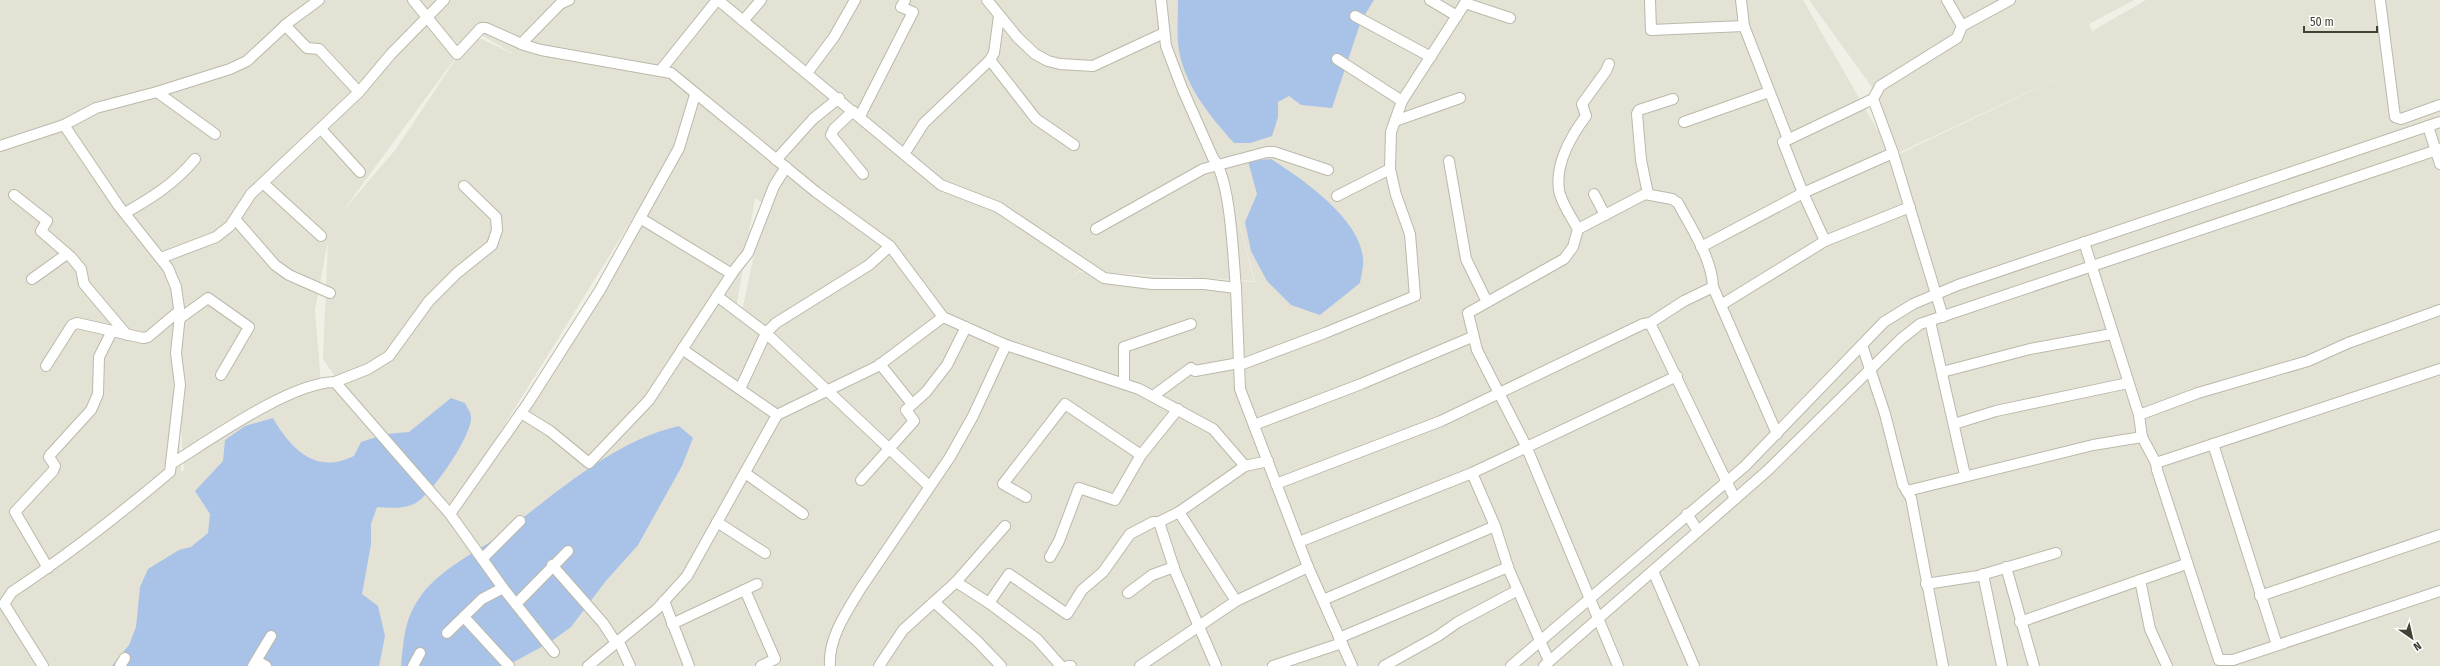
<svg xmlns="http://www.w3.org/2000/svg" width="2440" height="666" viewBox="0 0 2440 666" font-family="'Fira Sans Condensed',sans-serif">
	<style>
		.residential { fill: #e4e2d5; fill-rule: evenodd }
		.water { fill: #a8c2e8 }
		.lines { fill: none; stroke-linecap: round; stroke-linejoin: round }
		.minor-casing { stroke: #bbb9aa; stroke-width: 12 }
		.minor { stroke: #fff; stroke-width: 10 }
	</style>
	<rect width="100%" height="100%" fill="#f1f0e6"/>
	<path class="residential" d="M0 0H1803L1893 157 2086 65 1896 154 1874 90 1809 0H2134L2089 24 2092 31 2146 0H2440V666H0ZM476 32 515 55 473 35ZM465 45 396 149 342 212ZM1225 169 1255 282 1078 272 1069 282 1078 271 1254 281ZM755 198 765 205 740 320 735 315ZM636 213 614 274 451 511ZM328 241 323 359 334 375 321 383 315 310ZM175 352 184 470 181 472Z"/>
	<g class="water">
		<path d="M1178 0H1374L1361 21 1332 108 1301 105 1289 96 1278 102V117L1272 136 1250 143H1234C1209 115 1182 83 1178 43 1177 29 1178 14 1178 0Z"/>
		<path d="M1271 159C1301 178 1361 219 1363 259 1364 266 1361 276 1360 283L1320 315 1291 305 1267 281 1251 251 1245 222 1257 194 1248 161Z"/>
		<path d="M451 398 465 403C467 407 471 413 471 417 472 436 431 496 414 504 403 509 389 508 377 507L371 524V544L362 594 378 606 385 636 379 666H112L129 645 136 627 140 587 148 569 179 550 191 547 208 533 210 514 195 491 223 461 225 440 245 426 273 418C286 441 307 467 336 462 342 461 349 458 354 456L361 442 386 434 409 432Z"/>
		<path d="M679 426 693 438 682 466 638 545 605 582 571 627 549 643 506 666H401C404 639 404 620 420 597 439 570 473 554 499 536 555 495 610 442 679 426Z"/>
	</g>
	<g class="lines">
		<g class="minor-casing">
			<g id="minor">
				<path d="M413 0 457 54 481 28H486L524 45 541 50 671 73 816 192 890 246 943 317 1006 345 1139 389 1213 429 1245 466"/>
				<path d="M718 0 941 185 998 207 1104 278 1152 284H1204L1236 288 1240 389 1308 567 1352 666"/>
				<path d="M987 0 1018 38 1035 54 1048 61 1060 64 1093 66 1164 33"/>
				<path d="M1161 0 1166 46 1182 88 1213 158C1231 180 1233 257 1236 288"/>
				<path d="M1430 0 1457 16"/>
				<path d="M1650 0 1651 30 1744 26"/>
				<path d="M1741 0 1744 26 1788 139"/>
				<path d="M1947 0 1962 26"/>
				<path d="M2380 0 2395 117 2401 119 2440 105"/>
				<path d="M1465 3 1510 18"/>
				<path d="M1355 16 1431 57"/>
				<path d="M743 21 761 0"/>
				<path d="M285 25 307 48 319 49 359 92"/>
				<path d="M521 44 560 4 569 0"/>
				<path d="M1337 59 1402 101"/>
				<path d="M990 60 1036 119 1074 145"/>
				<path d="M1609 64 1606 71 1582 104 1586 116C1571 136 1555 163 1559 190 1561 203 1572 218 1578 229L1573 247 1564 259 1468 313 1477 350 1526 446 1618 666"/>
				<path d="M660 71 717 0"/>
				<path d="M807 73 834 37 855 0"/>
				<path d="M157 92 215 134"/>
				<path d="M1873 99 1893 153 1943 317"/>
				<path d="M853 111 834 129 831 135 863 174"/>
				<path d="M860 116 913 12 901 7 905 0"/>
				<path d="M1395 121 1460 98"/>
				<path d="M1684 122 1769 92"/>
				<path d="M2428 126 2440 164"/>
				<path d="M321 129 360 172"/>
				<path d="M0 146 64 125 96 108 157 92 230 69 247 61 289 22 319 0"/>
				<path d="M904 154 924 123 990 60 994 53 999 16"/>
				<path d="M776 160 813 119 839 98"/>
				<path d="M1449 161 1466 259 1487 302"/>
				<path d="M263 183 321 236"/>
				<path d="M1594 194 1605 215"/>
				<path d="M1648 194 1641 160 1637 114 1639 110 1673 99"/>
				<path d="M14 195 47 221 41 231 71 257 81 269 84 284 127 335"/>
				<path d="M1337 196 1390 169"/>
				<path d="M1910 207 1825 241 1803 193 1783 142 1873 99 1880 86 1957 38 1962 26 2010 0"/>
				<path d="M125 213C153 197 174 184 195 159"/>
				<path d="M640 218 732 274"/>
				<path d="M235 219 275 265 289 275 330 293"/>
				<path d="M1096 229 1203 169 1267 152H1274L1328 170"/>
				<path d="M1578 229 1645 194 1672 199 1678 203C1691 228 1712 258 1713 287L1777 434"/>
				<path d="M2084 242 2139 415 2142 437 2156 463 2440 369"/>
				<path d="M1701 247 1803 193 1893 153"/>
				<path d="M161 258 216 237 230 226 251 194 359 92 391 54 444 0"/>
				<path d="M32 279 67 254"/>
				<path d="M717 296 766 333 929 486"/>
				<path d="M1721 305 1825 241"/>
				<path d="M179 319 208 298 249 327 221 375"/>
				<path d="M1930 321 1965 475"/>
				<path d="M1650 323 1735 499"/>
				<path d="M1862 345 1885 414 1903 485 1911 498 1943 666"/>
				<path d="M682 349 777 415"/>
				<path d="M880 364 912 404"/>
				<path d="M1240 365 1325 333 1415 296 1410 234 1396 195 1390 169 1391 132 1402 101 1467 0"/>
				<path d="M46 366 72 325 77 323 143 338 148 337 179 311"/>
				<path d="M1942 372 2030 349 2112 334"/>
				<path d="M335 382 368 369 389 356 429 301 457 273 492 245 497 230 496 217 464 186"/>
				<path d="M1124 384V347L1191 324"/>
				<path d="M740 389 766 333 776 323 869 265 890 246"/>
				<path d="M1153 396 1191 368 1195 371 1239 363"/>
				<path d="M521 413 550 431 589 463 649 400 733 272 748 253 774 186 786 167"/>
				<path d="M2139 415 2198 393 2308 361 2348 343 2440 310"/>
				<path d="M1954 424 1996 411 2128 383"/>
				<path d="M1254 425 1361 384 1472 337"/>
				<path d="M2213 444 2277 645"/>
				<path d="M2156 463 2157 470 2219 660H2233L2440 591"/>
				<path d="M171 464C210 440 291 382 335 382L450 514 503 588 554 652"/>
				<path d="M745 473 803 514"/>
				<path d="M1472 473 1495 526 1509 570 1549 661"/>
				<path d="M861 480 914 421 906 410 926 392 947 365 966 327"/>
				<path d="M1276 484 1441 421 1643 324 1650 323 1684 301 1713 287"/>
				<path d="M1907 491 2093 445 2142 437"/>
				<path d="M1026 497 1003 484 1065 404 1141 455"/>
				<path d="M1179 512 1236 601"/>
				<path d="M450 514 528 403 600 290 679 148 695 95"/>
				<path d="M1687 514 1698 531"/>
				<path d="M717 522 765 553"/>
				<path d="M1159 522 1175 571 1216 666"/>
				<path d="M1299 542 1472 473 1677 376"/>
				<path d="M1050 557 1059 541 1079 488 1115 500 1141 455 1178 409"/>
				<path d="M482 559 520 521"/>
				<path d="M552 565 603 623 616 643"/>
				<path d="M2006 567 2034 666"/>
				<path d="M48 568 15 512 53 471 55 466 49 457 50 455 91 410 98 394 99 357 112 331"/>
				<path d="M1653 571 1694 666"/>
				<path d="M1983 574 2002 666"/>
				<path d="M2140 580 2150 629 2167 666"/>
				<path d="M956 582 989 603 1037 639 1061 666"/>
				<path d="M1926 584 1978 576 2056 553"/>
				<path d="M745 590 775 659 761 666"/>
				<path d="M1128 593 1152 575 1174 567"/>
				<path d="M2260 596 2440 535"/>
				<path d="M1323 600 1495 526"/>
				<path d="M664 601 689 666"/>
				<path d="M934 602 977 641 1001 666"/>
				<path d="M989 603 1009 574 1067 614 1082 590 1103 572 1130 534 1153 522H1159L1179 512 1245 466 1268 461"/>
				<path d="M516 604 568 551"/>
				<path d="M464 617 509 666"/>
				<path d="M2020 622 2186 564"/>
				<path d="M672 624 757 584"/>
				<path d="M447 633 482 599 503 588"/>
				<path d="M1339 638 1508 567"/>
				<path d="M618 640 630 666"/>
				<path d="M257 661 266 666"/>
				<path d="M43 666 4 604 12 592C68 555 119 515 170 472L180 385 176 353 180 315 176 287 168 268 118 205 64 125"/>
				<path d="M120 666 125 658"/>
				<path d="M253 666 271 636"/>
				<path d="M413 666 420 653"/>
				<path d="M588 666 657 609 687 576 777 415 878 366 943 317"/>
				<path d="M830 666C828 638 847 611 861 588L950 457 973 416 1006 345"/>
				<path d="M879 666 903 630 956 582 1005 526"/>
				<path d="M1068 666H1071"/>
				<path d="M1140 666 1236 601 1308 567"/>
				<path d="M1273 666 1342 643"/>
				<path d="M1384 666 1438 636 1458 622 1518 590"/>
				<path d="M1511 666 1745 466 1884 322 1913 304 1958 285 2440 122"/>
				<path d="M1544 666 1767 471 1901 339 1920 324 2440 149"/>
			</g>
		</g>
		<use href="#minor" class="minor"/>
	</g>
	<g transform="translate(2412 638) rotate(146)" stroke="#ffffff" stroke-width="3" paint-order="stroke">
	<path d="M0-3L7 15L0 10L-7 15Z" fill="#434036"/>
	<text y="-6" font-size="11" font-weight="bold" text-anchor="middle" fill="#434036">N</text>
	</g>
	<path d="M2304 26v6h73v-6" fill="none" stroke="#434036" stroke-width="2"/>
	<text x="2310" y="26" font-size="12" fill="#434036" stroke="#ffffff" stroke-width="3" paint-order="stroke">50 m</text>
</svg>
